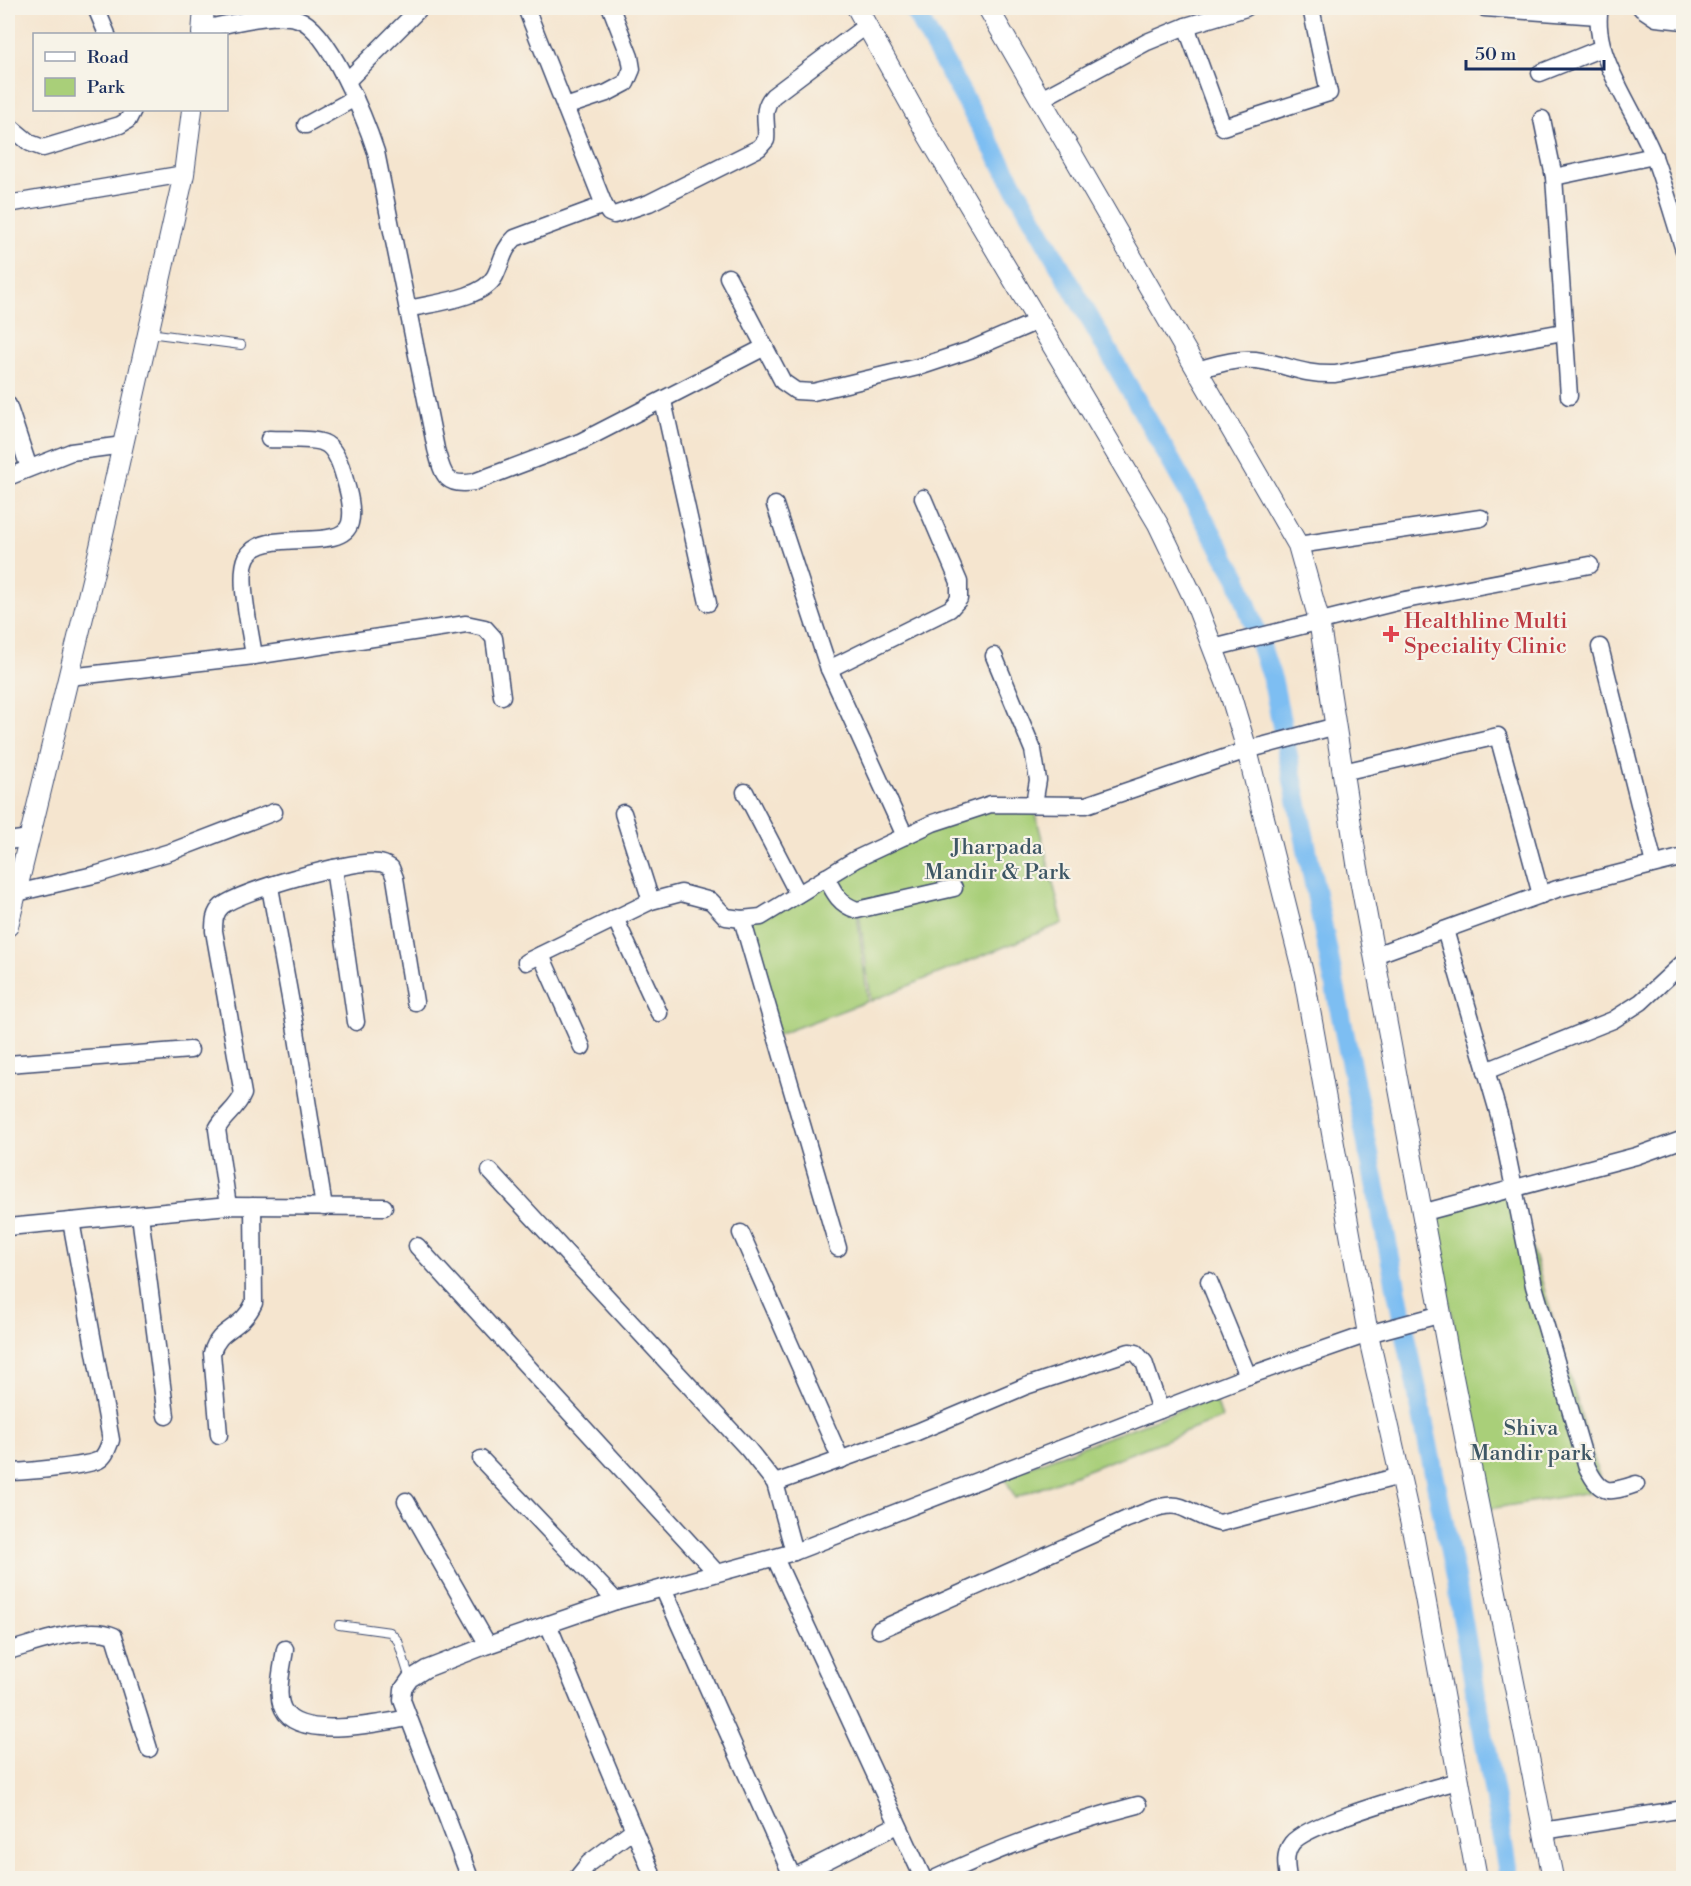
<svg xmlns="http://www.w3.org/2000/svg" width="1691" height="1886" viewBox="0 0 1691 1886" font-family="'Libre Bodoni',serif">
	<style>
		.green { fill: #a9cf79; stroke: #627f6c; stroke-width: 1.5 }
		.lines { fill: none; stroke-linecap: round; stroke-linejoin: round }
		.canal { stroke: #7dbef2; stroke-width: 20 }
		.service-casing { stroke: #3c4a6f; stroke-width: 10 }
		.minor-casing { stroke: #3c4a6f; stroke-width: 19 }
		.tertiary-casing { stroke: #3c4a6f; stroke-width: 22 }
		.service { stroke: #fff; stroke-width: 8 }
		.minor { stroke: #fff; stroke-width: 16 }
		.tertiary { stroke: #fff; stroke-width: 20 }
		.health-dot { fill: #e0444e; stroke: #f7f3e8; stroke-width: 2 }
		.labels { text-anchor: middle; dominant-baseline: central; stroke-width: 4.5; stroke-linejoin: round; paint-order: stroke }
		.health-label { font-size: 22px; fill: #be3a42; stroke: #f7f3e8; text-anchor: start }
		.park-label { font-size: 22px; fill: #3e5765; stroke: #f7f3e8 }
	</style>
	<rect width="100%" height="100%" fill="#f7f3e8"/>
	<filter id="ink" filterUnits="userSpaceOnUse"><feTurbulence type="fractalNoise" baseFrequency=".0167" numOctaves="2"/><feDisplacementMap in="SourceGraphic" scale="12" xChannelSelector="R" yChannelSelector="G"/><feConvolveMatrix kernelMatrix="1 2 1 2 8 2 1 2 1" color-interpolation-filters="sRGB"/></filter>
	<filter id="wash" filterUnits="userSpaceOnUse"><feTurbulence type="fractalNoise" baseFrequency=".008" numOctaves="4" result="noise"/><feDisplacementMap in="SourceGraphic" scale="24" xChannelSelector="R" yChannelSelector="G"/><feGaussianBlur stdDeviation="1.35" result="paint"/><feColorMatrix in="noise" values="0 0 0 0 0 0 0 0 0 0 0 0 0 0 0 0 0 1.4 0 .05"/><feComposite in="paint" operator="in"/></filter>
	<g filter="url(#wash)">
		<rect width="100%" height="100%" fill="#f5e5cf"/>
		<g class="green">
			<path d="M992 807H1034L1063 923 871 1001 859 913 831 878 907 838Z"/>
			<path d="M826 879 857 913 868 1001 777 1035 744 921Z"/>
			<path d="M1515 1190 1603 1490 1489 1509 1432 1213Z"/>
			<path d="M1215 1397 1222 1418 1015 1498 1004 1476Z"/>
		</g>
		<g class="lines">
			<path class="canal" d="M913 8 1238 579 1273 682 1455 1577 1509 1878"/>
		</g>
	</g>
	<g filter="url(#ink)">
		<g class="lines">
			<g class="service-casing">
				<g id="service">
					<path d="M149 333 241 345"/>
					<path d="M339 1625 390 1632 398 1641 410 1679"/>
				</g>
			</g>
			<g class="minor-casing">
				<g id="minor">
					<path d="M96 8 107 34"/>
					<path d="M526 8 604 205 609 213 614 215 649 203 759 148 766 140C768 123 760 110 773 96L867 25"/>
					<path d="M1485 8 1598 16"/>
					<path d="M1600 8C1590 55 1638 114 1654 157 1665 187 1674 219 1684 250"/>
					<path d="M1641 8 1656 18 1684 21"/>
					<path d="M1186 26 1223 127 1329 93 1311 8"/>
					<path d="M202 29C227 25 275 11 298 19 329 29 366 121 376 152L436 449C443 474 444 487 474 482L580 442 765 347"/>
					<path d="M1540 73 1602 48"/>
					<path d="M347 81 420 8"/>
					<path d="M1041 99 1147 42 1186 26 1246 8"/>
					<path d="M565 107 607 93 626 83 632 69 630 57 611 8"/>
					<path d="M1542 119 1554 177 1569 396"/>
					<path d="M8 125 30 143 43 148 120 125 128 120 133 110"/>
					<path d="M306 125 355 98"/>
					<path d="M1554 177 1654 156"/>
					<path d="M8 204 184 174"/>
					<path d="M728 277 783 382 796 391 813 392 922 366 970 350 1038 321"/>
					<path d="M408 309C432 303 483 299 495 276 502 262 503 249 515 238L604 205"/>
					<path d="M1197 370C1218 364 1240 357 1262 361 1291 366 1302 375 1335 374L1563 332"/>
					<path d="M663 401 708 603"/>
					<path d="M8 405 29 468"/>
					<path d="M8 477 71 452 123 445"/>
					<path d="M775 505 829 669 905 836"/>
					<path d="M1298 545 1481 518"/>
					<path d="M1600 647 1654 864"/>
					<path d="M1213 648 1405 600 1590 565"/>
					<path d="M254 656C251 633 237 577 247 557 263 526 342 554 350 523 354 508 347 487 343 473 340 463 334 447 324 443 314 438 281 440 269 439"/>
					<path d="M994 656 1033 750 1038 780 1034 804"/>
					<path d="M829 669 950 609 959 599V582L923 498"/>
					<path d="M69 677 254 656 466 624 485 628 494 638 502 696"/>
					<path d="M1343 772 1498 736 1541 895"/>
					<path d="M745 792 798 894"/>
					<path d="M623 813 651 901"/>
					<path d="M8 841 29 838"/>
					<path d="M334 868 356 1022"/>
					<path d="M826 877C834 893 839 904 857 910L954 888"/>
					<path d="M270 887 296 1031 324 1207"/>
					<path d="M8 895 98 874 170 852 274 812"/>
					<path d="M615 918 659 1013"/>
					<path d="M742 919 838 1248"/>
					<path d="M1445 930 1499 1115 1534 1286 1587 1467C1601 1496 1609 1493 1636 1484"/>
					<path d="M541 955 582 1047"/>
					<path d="M1375 955 1557 889 1684 857"/>
					<path d="M526 962 651 901 681 893 711 901 726 917 742 919 761 917 856 859 933 823 991 804 1086 805 1247 750 1336 726"/>
					<path d="M8 1064 190 1050"/>
					<path d="M1486 1071 1613 1020 1641 1002 1684 962"/>
					<path d="M490 1171 748 1449 775 1483 794 1552"/>
					<path d="M228 1206 217 1129C224 1115 237 1109 243 1094L214 931C214 922 214 913 222 906 243 890 352 859 379 863 383 863 388 866 391 868L395 878 415 1002"/>
					<path d="M1425 1212 1636 1156 1684 1139"/>
					<path d="M140 1215 166 1416"/>
					<path d="M8 1227 228 1206 384 1207"/>
					<path d="M741 1233 841 1460"/>
					<path d="M417 1246 716 1572"/>
					<path d="M1209 1281 1248 1376"/>
					<path d="M219 1435 212 1353C219 1327 241 1331 254 1303L253 1206"/>
					<path d="M481 1459 616 1601"/>
					<path d="M8 1472C23 1472 88 1466 99 1460 106 1456 108 1447 111 1440L71 1221"/>
					<path d="M775 1483 917 1432 1026 1386 1129 1352 1136 1353 1144 1362 1160 1410"/>
					<path d="M406 1501 488 1645"/>
					<path d="M775 1558 923 1878"/>
					<path d="M663 1588 793 1878"/>
					<path d="M548 1624 651 1871"/>
					<path d="M879 1630 1127 1519C1143 1514 1165 1501 1181 1507 1196 1513 1203 1519 1220 1523L1400 1476"/>
					<path d="M285 1649C283 1665 275 1694 283 1709 298 1741 381 1723 408 1718"/>
					<path d="M8 1651C35 1644 88 1623 114 1636L149 1749"/>
					<path d="M1543 1831 1684 1809"/>
					<path d="M470 1878 402 1700 403 1689 410 1679 426 1669 488 1645 616 1601 794 1552 1248 1376 1368 1334 1442 1314"/>
					<path d="M577 1878 589 1863 633 1830"/>
					<path d="M792 1878 897 1825"/>
					<path d="M936 1878C1001 1847 1067 1823 1138 1805"/>
					<path d="M1288 1878C1286 1866 1284 1853 1292 1843 1308 1822 1429 1790 1460 1780"/>
				</g>
			</g>
			<g class="tertiary-casing">
				<g id="tertiary">
					<path d="M857 8 927 134 1158 524 1194 599 1229 690 1247 750 1304 977 1368 1334 1414 1538 1477 1878"/>
					<path d="M988 8 1298 545 1319 620 1357 863 1449 1357 1553 1878"/>
					<path d="M202 34 204 8"/>
					<path d="M8 926 100 547 184 174 192 110"/>
				</g>
			</g>
			<use href="#service" class="service"/>
			<use href="#minor" class="minor"/>
			<use href="#tertiary" class="tertiary"/>
		</g>
	</g>
	<path class="health-dot" d="M1388 625h6v6h6v6h-6v6h-6v-6h-6v-6h6z"/>
	<g class="labels">
		<g class="health-label">
			<text x="1404" y="621">Healthline Multi<tspan x="1404" dy="25">Speciality Clinic</tspan></text>
		</g>
		<g class="park-label">
			<text x="997" y="847">Jharpada<tspan x="997" dy="25">Mandir &amp; Park</tspan></text>
			<text x="1531" y="1428">Shiva<tspan x="1531" dy="25">Mandir park</tspan></text>
		</g>
	</g>
	<rect width="1691" height="1886" fill="none" stroke="#f7f3e8" stroke-width="30"/>
	<rect x="33" y="33" width="195" height="78" fill="#f7f3e8" stroke="#9fa5b1" stroke-width="1.5"/>
	<rect x="45" y="52" width="30" height="9" fill="#ffffff" stroke="#9fa5b1" stroke-width="1.5"/>
	<text x="87" y="63" font-size="18" fill="#1b2f5e">Road</text>
	<rect x="45" y="78" width="30" height="18" fill="#a9cf79" stroke="#9fa5b1" stroke-width="1.5"/>
	<text x="87" y="93" font-size="18" fill="#1b2f5e">Park</text>
	<path d="M1466 60v9h138v-9" fill="none" stroke="#1b2f5e" stroke-width="3"/>
	<text x="1475" y="60" font-size="18" fill="#1b2f5e" stroke="#f7f3e8" stroke-width="4.5" paint-order="stroke">50 m</text>
</svg>
